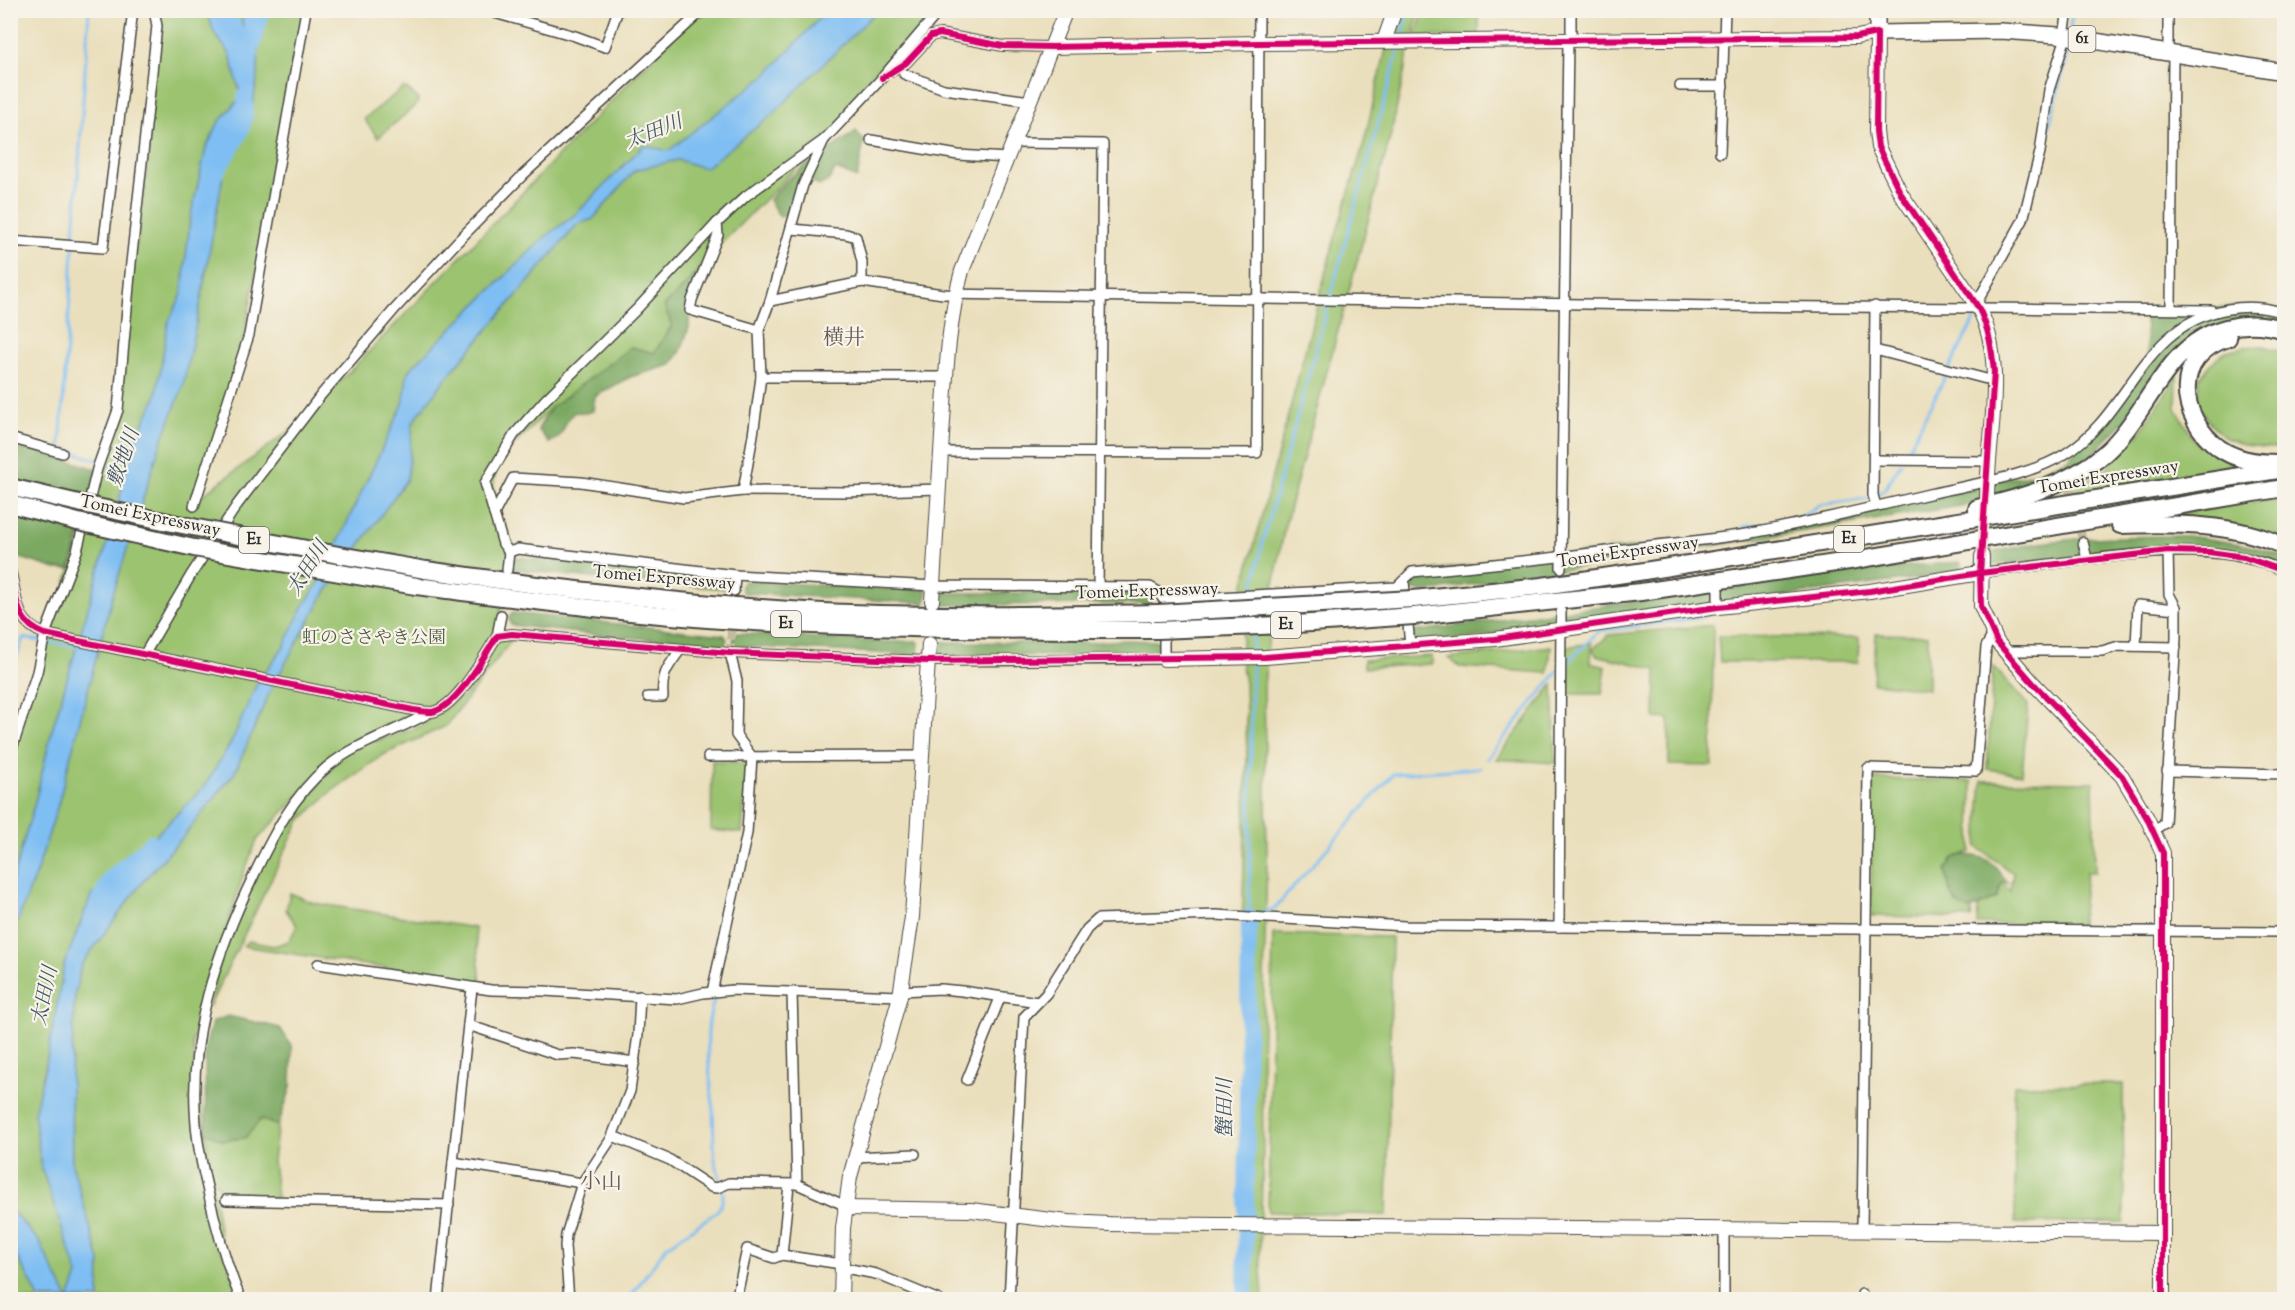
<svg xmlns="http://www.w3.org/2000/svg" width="2295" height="1310" viewBox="0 0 2295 1310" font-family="'Sorts Mill Goudy','Noto Serif JP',serif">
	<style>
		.green { fill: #9bc36f; stroke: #63774d; stroke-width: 1.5 }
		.forest { fill: #7ca962; stroke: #546a46; stroke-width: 1.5 }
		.water { fill: #7ebef3; stroke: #54748f; stroke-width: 1.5 }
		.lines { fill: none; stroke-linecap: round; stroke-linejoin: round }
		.stream { stroke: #7ebef3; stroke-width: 3 }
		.river { stroke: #7ebef3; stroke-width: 16 }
		.street-tunnel { stroke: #c4bb9f; stroke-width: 9; stroke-dasharray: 9 4.5; stroke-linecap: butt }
		.secondary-tunnel { stroke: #c4bb9f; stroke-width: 14; stroke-dasharray: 14 7; stroke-linecap: butt }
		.street-casing { stroke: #484641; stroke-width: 12 }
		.secondary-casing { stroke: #484641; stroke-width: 16 }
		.primary-casing { stroke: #484641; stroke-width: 18 }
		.highway-casing { stroke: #484641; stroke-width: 20 }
		.street { stroke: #fff; stroke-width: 9 }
		.secondary { stroke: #fff; stroke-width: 14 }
		.primary { stroke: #fff; stroke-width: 15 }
		.highway { stroke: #fff; stroke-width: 16 }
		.highway-bridge-casing { stroke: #484641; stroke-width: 20; stroke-linecap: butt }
		.highway-bridge { stroke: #fff; stroke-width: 16 }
		.cycleway-casing { stroke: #f7f3e8; stroke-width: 10 }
		.cycleway { stroke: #d6006c; stroke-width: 6 }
		.labels { text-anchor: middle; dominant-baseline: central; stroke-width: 4.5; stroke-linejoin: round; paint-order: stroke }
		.shield { fill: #f7f3e8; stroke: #686764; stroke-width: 1.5 }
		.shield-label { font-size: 16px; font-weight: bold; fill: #2b2b2b }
		.street-label { font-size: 18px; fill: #2b2b2b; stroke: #f7f3e8 }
		.park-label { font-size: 18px; fill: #4d593f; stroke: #f7f3e8 }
		.water-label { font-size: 20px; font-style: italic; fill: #445767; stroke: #f7f3e8 }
		.quarter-label { font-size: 21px; fill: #6a5a52; stroke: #f7f3e8 }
	</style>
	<rect width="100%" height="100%" fill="#f7f3e8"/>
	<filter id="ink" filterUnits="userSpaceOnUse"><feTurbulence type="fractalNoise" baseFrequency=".0167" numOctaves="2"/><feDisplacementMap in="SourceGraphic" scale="12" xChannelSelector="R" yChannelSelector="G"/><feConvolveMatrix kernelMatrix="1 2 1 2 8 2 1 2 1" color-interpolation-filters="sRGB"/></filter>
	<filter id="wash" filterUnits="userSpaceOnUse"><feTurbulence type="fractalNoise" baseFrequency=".008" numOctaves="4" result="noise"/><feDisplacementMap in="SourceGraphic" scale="24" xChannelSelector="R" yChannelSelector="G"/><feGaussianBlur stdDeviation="1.35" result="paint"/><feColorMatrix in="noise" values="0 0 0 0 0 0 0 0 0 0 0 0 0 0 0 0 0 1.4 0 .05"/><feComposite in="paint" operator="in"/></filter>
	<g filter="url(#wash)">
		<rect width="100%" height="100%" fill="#eadfbc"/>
		<g class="green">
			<path d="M155 11H306L237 373 196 500 301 422 698 11H939L845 118 710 255 666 309 672 325 654 353 631 347 551 408 497 462 491 502 509 552 498 632 467 684 374 742 419 727 464 695 486 665 495 638 511 641 446 726 385 754 332 791 299 822 209 1007 223 946 280 827 333 768 313 781 257 840 244 872 192 1043 208 1152 206 1132 222 1140 245 1138 261 1119 278 1126 273 1160 277 1198 224 1197 211 1174 222 1251 242 1299 11 1300V754L115 432 127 311 147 169 156 19Z"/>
			<path d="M1399 11H1420L1412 36 1391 134 1367 225 1285 525 1273 590 1264 686 1267 856 1262 1066 1263 1148 1260 1251 1263 1299 1242 1300V930L1247 757 1245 683 1242 667V591L1334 241 1363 146 1388 41Z"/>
			<path d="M1424 11H1479V36H1415Z"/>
			<path d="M403 88 408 89 418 99 417 104 378 138 364 119Z"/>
			<path d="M2264 346 2284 353V449L2243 445 2226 438 2210 423 2198 405 2199 378 2211 364 2226 351 2245 347Z"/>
			<path d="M2177 376 2176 408 2193 438 2213 452 2241 463 2051 500 2101 474 2139 434Z"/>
			<path d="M2284 497V538L2220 523 2166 515Z"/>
			<path d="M1713 625 1712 766 1669 765V719L1655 718 1656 669 1596 655 1593 649 1609 635Z"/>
			<path d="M1876 634 1928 635V689L1873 683Z"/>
			<path d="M1718 636 1859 638 1858 662H1720Z"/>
			<path d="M1592 643 1591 663 1606 667 1602 694H1567L1566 647Z"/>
			<path d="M1551 646 1548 673 1460 667 1448 658Z"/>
			<path d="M1432 656V664L1364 668V660Z"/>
			<path d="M1993 666 2028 705 2022 774 1987 769Z"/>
			<path d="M1553 684 1556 763 1496 759Z"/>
			<path d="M712 761 747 763 742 833 711 830Z"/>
			<path d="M1873 779 1972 781 1971 852 1953 858 1946 870 1950 892 1957 904 1972 909 1971 918 1871 916Z"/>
			<path d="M1982 781 2093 782 2095 872H2086L2081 925 1977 924 1978 907 1997 898 2002 882 2010 891 2013 873 1977 847Z"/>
			<path d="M290 893 314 903 475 928 481 983 243 946 248 941 274 946 289 941 297 926 286 910Z"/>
			<path d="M1273 934 1392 937 1387 1215 1268 1212Z"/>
			<path d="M2123 1084 2124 1222 2015 1223 2014 1085Z"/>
		</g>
		<g class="forest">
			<path d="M856 131 864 141 857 178 836 169 828 181 819 186 809 180C803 191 792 213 780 217L769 200C797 165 822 157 856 131Z"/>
			<path d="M706 265 690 296 689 327 681 351 671 365 630 377 595 396 593 411 586 413 575 412C560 423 569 434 549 443L538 429 551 408 631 347 654 353 672 326 664 306Z"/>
			<path d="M2241 307 2284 315V326L2202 334 2144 401 2075 472 1989 505 1987 480 2023 477 2067 460 2107 416 2148 358 2145 319 2162 309Z"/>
			<path d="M10 443 97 469 70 569H56L11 555Z"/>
			<path d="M1983 485 1985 502 1424 592 1410 589 1408 582 1412 572 1702 540 1911 505Z"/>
			<path d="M2187 536C2220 541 2253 544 2284 557V567L2260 556 2183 546 1987 565 1982 556C2049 535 2118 537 2187 536Z"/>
			<path d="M516 557 727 580 730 584 728 589 590 578 514 569 512 562Z"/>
			<path d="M1960 562 1963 572 1410 646 1412 632 1872 569Z"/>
			<path d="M744 581 890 589H925L927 591 926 602 923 603 743 593 741 586Z"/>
			<path d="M1148 590 1153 595V600L1150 604 941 605 938 598 941 593H1087Z"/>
			<path d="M512 613 724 635 727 639 725 645 587 634 511 625 509 618Z"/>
			<path d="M736 633 882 642 917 641 919 643 918 654 916 655 735 646 733 639Z"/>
			<path d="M1121 640 1160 641 1153 654 1129 656 941 655 938 648 941 642 1087 643Z"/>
			<path d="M1962 855C1988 855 1994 863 2008 883L2002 882 1997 898 1969 910C1950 904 1949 888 1946 870L1953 858Z"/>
			<path d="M228 1016 280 1028 292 1047 291 1087 278 1126 261 1119 245 1138 222 1140 206 1132 205 1049 212 1022Z"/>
		</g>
		<g class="water">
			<path d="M207 11H220L225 23 245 50 241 11H259L258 74 252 109 246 112 241 134 227 153 200 305 183 387 160 445 112 597 58 805 38 868 11 939V884L35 802 52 730 118 506 129 453 156 397 168 323 182 294 190 219 206 148 219 122 241 97 230 54 214 33Z"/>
			<path d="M826 11H877L773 114 705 168 678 160 635 170 593 219 578 224 446 378 413 422 407 479 324 595 271 689 235 772 183 837 144 880 81 965 75 994 71 1076 72 1164 100 1261 99 1299H69L78 1275 41 1167 34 1113 47 1059 64 965 91 896 135 856 204 787 232 741 257 683 284 646 304 605 318 584 403 404 408 371 544 238 577 213 644 145 668 151 767 74Z"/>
			<path d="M10 1209 39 1241 68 1299H39L31 1282 11 1247Z"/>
		</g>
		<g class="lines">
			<g class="stream">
				<path d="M89 10 60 448 128 470"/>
				<path d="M2070 27 2073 10"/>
				<path d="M1402 38 1409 10"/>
				<path d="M2048 130 2069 48"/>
				<path d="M1904 458 1977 314"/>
				<path d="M1744 527 1798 519 1819 505 1869 498 1884 490 1901 463"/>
				<path d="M1254 594 1255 579 1262 544 1400 44"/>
				<path d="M1252 654 1253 631"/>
				<path d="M1563 667 1599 631 1705 617"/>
				<path d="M10 677 23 638 80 647"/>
				<path d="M1487 759 1558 671"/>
				<path d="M1258 914 1274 909 1393 774 1480 768"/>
				<path d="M1249 915 1252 661"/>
				<path d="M628 1300 667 1246 715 1213C721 1207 724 1201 723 1192 722 1181 717 1171 715 1160 713 1143 714 1126 713 1109 711 1072 701 1034 715 998"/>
			</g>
			<g class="river">
				<path d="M222 10 251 54"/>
				<path d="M253 44 262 10"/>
				<path d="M216 173C232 143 248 134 245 96"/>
				<path d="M101 897 110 879 152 842"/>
				<path d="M1245 1300 1249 917"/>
			</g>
		</g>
	</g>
	<g filter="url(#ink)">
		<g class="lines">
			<g class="street-tunnel">
				<path d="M2066 476 2083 542"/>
				<path d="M730 653 734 591"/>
			</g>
			<path class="secondary-tunnel" d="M1982 556 1986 508"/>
			<g class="street-casing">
				<g id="street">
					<path d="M484 10 575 36 605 47 618 10"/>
					<path d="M1571 10V40"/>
					<path d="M2168 10V53"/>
					<path d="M2064 36 2068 10"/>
					<path d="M891 72 906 63 931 36 940 34 1003 46 1052 47"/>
					<path d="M904 74 944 89 1030 101"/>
					<path d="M1680 86H1723"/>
					<path d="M824 140 803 185 770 301 759 330 761 377 753 435 743 491 845 492 939 489"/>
					<path d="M871 140 958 155 1007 158"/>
					<path d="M1013 143 1103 144 1098 589"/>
					<path d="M1720 153 1725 10"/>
					<path d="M717 223 718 235 692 300 690 310 759 330"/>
					<path d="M792 229 846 234 856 237 862 262V282"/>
					<path d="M10 241 103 248 133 10"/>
					<path d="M770 301 862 282 943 294 1718 306 2211 310"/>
					<path d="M1976 304 2023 220 2040 152 2049 90 2066 37"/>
					<path d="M1875 306 1873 495 1876 506"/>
					<path d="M2171 309 2173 54"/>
					<path d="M1875 350 1994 381"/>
					<path d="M761 377H946"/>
					<path d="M10 438 62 453"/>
					<path d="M941 452 1257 453 1259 10"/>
					<path d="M1874 460 1988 461"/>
					<path d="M194 506 249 335 306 10"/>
					<path d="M494 514 513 478 581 482 684 498 743 491"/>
					<path d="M2083 542 2087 559"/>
					<path d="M509 552 518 549 735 575 933 586 1150 587 1157 591 1164 600 1397 587 1412 572C1491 565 1570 556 1648 546 1683 542 1718 539 1752 533 1811 522 1870 508 1929 494 1971 484 2028 477 2065 454 2132 412 2140 325 2228 309 2246 306 2267 307 2284 313"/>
					<path d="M1561 568 1568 40"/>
					<path d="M10 569C18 597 13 622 45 634L413 710C419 711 426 712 432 712 456 708 485 655 497 636L512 634 730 653 928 661 1164 659V609"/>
					<path d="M507 570 509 552 503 544 485 483 514 435 545 400 636 310 717 223 746 196 824 140 882 78 940 10"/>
					<path d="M1980 573C2023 567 2066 562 2108 557 2168 551 2228 545 2284 571"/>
					<path d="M1404 581 1410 646"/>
					<path d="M1718 590V607"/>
					<path d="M734 591 735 575"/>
					<path d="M497 636 501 615"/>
					<path d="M2136 646 2138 605 2176 609"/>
					<path d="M2005 651H2102L2119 646 2176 647"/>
					<path d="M144 655 191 575 237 505 321 395 394 310 456 243 523 175 703 10"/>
					<path d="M648 697H663C661 673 668 667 681 649"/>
					<path d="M10 755 37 672 45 634 77 551 97 469 118 410 131 263 157 26 154 10"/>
					<path d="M708 757 922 756"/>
					<path d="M1868 768 1976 771 1986 647 1993 634"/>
					<path d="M2167 771 2284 774"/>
					<path d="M2152 831 2165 823 2176 638V607L2169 594 2168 551"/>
					<path d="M1559 927 1561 612"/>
					<path d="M318 964 491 990 544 991 677 999 703 993 733 990 900 996"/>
					<path d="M901 991 941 989 962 991 1038 1002"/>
					<path d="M712 992 747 833 752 757 736 735 737 681 730 653"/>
					<path d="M792 992 797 1184"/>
					<path d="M468 1025 558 1055 574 1054 635 1062"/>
					<path d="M967 1080 1000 998"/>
					<path d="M613 1136 670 1160 711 1187 717 1188 729 1183 797 1184 846 1206"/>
					<path d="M855 1157 915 1154"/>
					<path d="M453 1162 582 1183"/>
					<path d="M226 1200 449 1205"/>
					<path d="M1862 1230 1868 773"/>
					<path d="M782 1255 841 1264"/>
					<path d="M840 1267 876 1274 939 1300"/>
					<path d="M1862 1294V1300"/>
					<path d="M241 1300C227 1267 218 1234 210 1200 204 1175 198 1150 196 1124 188 1036 216 953 254 875 272 837 294 794 327 767 358 742 397 731 431 712"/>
					<path d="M438 1300 472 988"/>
					<path d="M569 1300 565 1246 566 1235 582 1183 611 1139 630 1091 638 1035 640 996"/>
					<path d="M736 1300 747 1249 774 1258 782 1255 789 1185"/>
					<path d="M1009 1300 1024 1017 1046 994 1087 929 1098 919 1216 915 1405 926 2284 932"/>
					<path d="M1724 1300V1229"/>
				</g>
			</g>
			<g class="secondary-casing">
				<g id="secondary">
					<path d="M1384 41 1395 10"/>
					<path d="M1052 47 1259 43 1857 37 1877 33 1876 131 1878 147 1901 194 1978 307C2008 363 1987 438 1987 500"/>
					<path d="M1982 556 1981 606 1997 642 2033 683 2122 776 2147 818 2163 853V1300"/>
					<path d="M932 601C935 546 939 491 942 436 946 380 947 325 962 271L1066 10"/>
					<path d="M1164 659 1265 657 1495 639 1718 607 1870 591 1980 573"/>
					<path d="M845 1208 971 1210 1068 1222 1109 1224 2163 1233"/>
					<path d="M841 1300 843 1228 850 1177 900 996 912 917 929 644"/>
				</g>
			</g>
			<g class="primary-casing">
				<path id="primary" d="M1877 10V33L2001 31 2058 35 2284 72"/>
			</g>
			<g class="highway-casing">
				<g id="highway">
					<path d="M2228 338C2171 356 2178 417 2219 448 2236 460 2258 463 2278 463"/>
					<path d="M10 487 83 504"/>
					<path d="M10 504 78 522"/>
					<path d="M1977 508C2022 498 2070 484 2105 453 2149 414 2164 344 2226 328 2245 323 2266 324 2284 330"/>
					<path d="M2120 525C2175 523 2234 523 2284 546"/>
					<path d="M426 570C557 589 690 605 823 612 935 617 1046 615 1158 613"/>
					<path d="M416 586C528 600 641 616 754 622 889 630 1023 630 1158 630"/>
					<path d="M1413 599 1542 586 1638 572 2284 469"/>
					<path d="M1414 616 1641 592 1849 561 2284 488"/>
				</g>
			</g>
			<use href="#street" class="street"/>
			<use href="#secondary" class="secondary"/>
			<use href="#primary" class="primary"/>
			<use href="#highway" class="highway"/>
			<g class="highway-bridge-casing">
				<g id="highway-bridge">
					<path d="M83 504C197 529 311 551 426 570"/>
					<path d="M78 522 194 548 416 586"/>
					<path d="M1158 613 1413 599"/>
					<path d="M1158 630 1282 625 1414 616"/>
				</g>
			</g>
			<use href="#highway-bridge" class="highway-bridge"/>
			<g class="cycleway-casing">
				<g id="cycleway">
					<path d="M882 78 906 63 931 36 940 34 1003 46 1052 47 1259 43 1857 37 1877 33 1876 131 1878 147 1901 194 1978 307C1989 328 1992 349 1994 372L1980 573 1981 606 1997 642 2033 683 2122 776 2147 818 2163 853V1300"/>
					<path d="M10 569C18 597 13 622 45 634L413 710C419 711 426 712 432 712 456 708 485 655 497 636L512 634 730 653 928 661 1265 657 1495 639 1718 607 1870 591 1980 573 2168 551 2209 552 2244 557 2284 571"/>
				</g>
			</g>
			<use href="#cycleway" class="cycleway"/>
		</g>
	</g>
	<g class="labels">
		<g class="shield">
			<rect x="2068.5" y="26" width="27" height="26" rx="4.5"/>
			<rect x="1834" y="526" width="30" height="26" rx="4.5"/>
			<rect x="239" y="527" width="30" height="26" rx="4.5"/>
			<rect x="771" y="611" width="30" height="26" rx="4.5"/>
			<rect x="1271" y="612" width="30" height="26" rx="4.5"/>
		</g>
		<g class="shield-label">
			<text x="2082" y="39">61</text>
			<text x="1849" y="539">E1</text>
			<text x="254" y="540">E1</text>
			<text x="786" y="624">E1</text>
			<text x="1286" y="625">E1</text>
		</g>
		<g class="street-label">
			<text transform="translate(2108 478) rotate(-9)">Tomei Expressway</text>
			<text transform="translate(150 517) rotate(12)">Tomei Expressway</text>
			<text transform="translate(1628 553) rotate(-8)">Tomei Expressway</text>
			<text transform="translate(664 579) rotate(5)">Tomei Expressway</text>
			<text transform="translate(1147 592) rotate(-2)">Tomei Expressway</text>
		</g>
		<g class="park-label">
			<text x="374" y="639">虹のささやき公園</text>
		</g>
		<g class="water-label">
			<text transform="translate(654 133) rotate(-22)">太田川</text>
			<text transform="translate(125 458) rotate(-71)">敷地川</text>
			<text transform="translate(309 569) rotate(-58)">太田川</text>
			<text transform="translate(46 996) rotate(-78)">太田川</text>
			<text transform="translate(1226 1108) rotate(-90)">蟹田川</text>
		</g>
		<g class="quarter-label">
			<text x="844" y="339">横井</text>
			<text x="601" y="1183">小山</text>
		</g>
	</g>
	<rect width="2295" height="1310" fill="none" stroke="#f7f3e8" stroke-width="36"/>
</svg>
